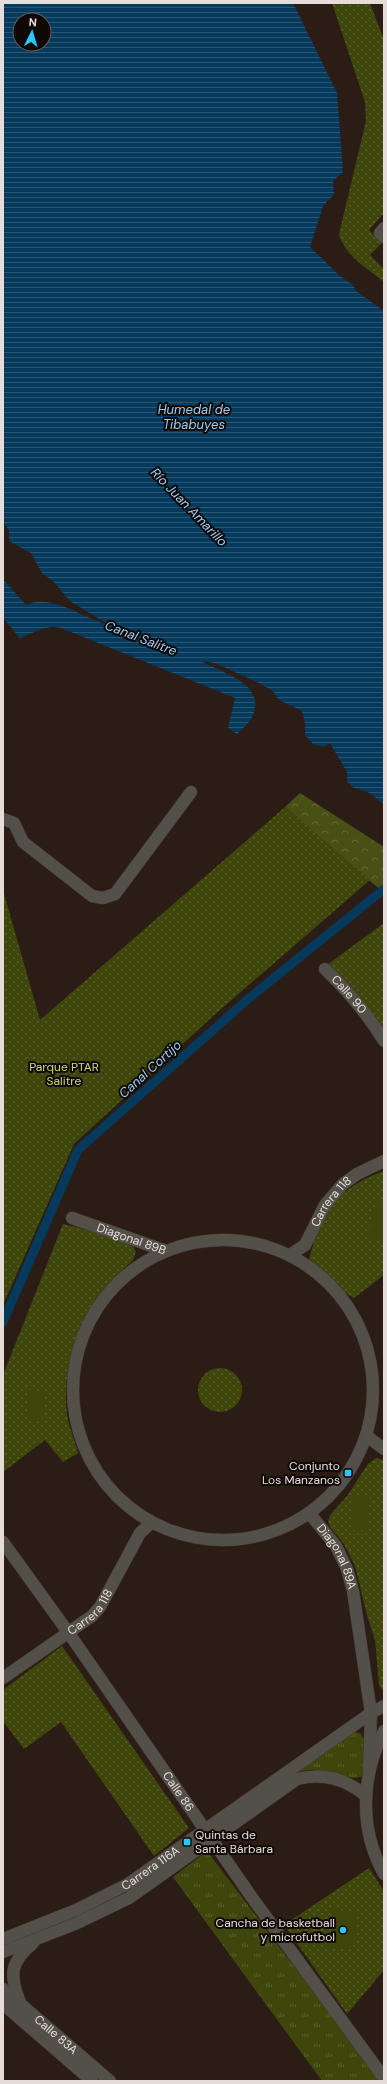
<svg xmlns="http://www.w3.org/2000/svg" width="387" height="2084" viewBox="0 0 387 2084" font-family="'DM Sans',sans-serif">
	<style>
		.grass { fill: url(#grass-tufts) }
		.forest { fill: url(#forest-crowns) }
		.park { fill: url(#park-dots) }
		.garden { fill: #3f460b }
		.water { fill: url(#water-rules); fill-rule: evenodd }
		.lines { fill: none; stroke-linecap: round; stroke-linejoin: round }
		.canal { stroke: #063a5d; stroke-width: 9 }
		.minor-casing { stroke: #453831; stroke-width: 13 }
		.minor { stroke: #535049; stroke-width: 12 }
		.poi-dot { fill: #29c8ff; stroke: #0f0906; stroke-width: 1.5 }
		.labels { text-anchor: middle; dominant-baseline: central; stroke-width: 4; stroke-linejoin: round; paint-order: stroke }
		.street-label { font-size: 12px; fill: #e7ddd8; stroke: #0f0906 }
		.park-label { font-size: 12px; fill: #cddc75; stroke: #0f0906 }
		.poi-label { font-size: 12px; fill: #e7ddd8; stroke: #0f0906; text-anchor: end }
		.water-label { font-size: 13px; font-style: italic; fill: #9dcef7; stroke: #0f0906 }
	</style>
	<defs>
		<pattern id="grass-tufts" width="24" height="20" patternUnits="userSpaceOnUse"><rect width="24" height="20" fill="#3f460b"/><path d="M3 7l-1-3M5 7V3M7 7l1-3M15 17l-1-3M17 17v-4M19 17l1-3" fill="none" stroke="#5b602e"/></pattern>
		<pattern id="forest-crowns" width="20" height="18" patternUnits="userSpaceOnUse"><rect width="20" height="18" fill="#495016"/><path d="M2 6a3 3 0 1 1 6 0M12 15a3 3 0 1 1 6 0" fill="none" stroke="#636937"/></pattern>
		<pattern id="park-dots" width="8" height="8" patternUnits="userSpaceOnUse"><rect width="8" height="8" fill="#3f460b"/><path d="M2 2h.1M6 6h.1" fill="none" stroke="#5b602e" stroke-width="1.8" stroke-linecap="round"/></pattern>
		<pattern id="water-rules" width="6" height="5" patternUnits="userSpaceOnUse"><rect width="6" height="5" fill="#063a5d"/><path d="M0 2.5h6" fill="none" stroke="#2a5674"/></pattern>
	</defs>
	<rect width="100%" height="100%" fill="#2b1d16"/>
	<g class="grass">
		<path d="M352 1731 360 1733 365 1741 363 1776C341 1784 323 1763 300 1772L297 1768Z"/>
		<path d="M207 1851 381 2081H322L173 1877Z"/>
	</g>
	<path class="forest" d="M300 793 384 847V893L285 807Z"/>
	<g class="park">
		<path d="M332 3H370L384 40V213L369 230 382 243 370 255 384 269V282C367 268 345 256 339 234L366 121 365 102Z"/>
		<path d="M285 807 370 880 213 1016 74 1144 3 1305V890L40 1020Z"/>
		<path d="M384 923V1035L327 965Z"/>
		<path d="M384 1171V1275L354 1298C339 1290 323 1273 308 1262 313 1248 316 1231 323 1217 336 1193 360 1180 384 1171Z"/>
		<path d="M63 1224 109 1235 133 1246 136 1252 133 1260C121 1272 109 1282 99 1296 75 1328 62 1374 67 1415 69 1427 75 1441 78 1453L63 1462 45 1440 3 1472V1375Z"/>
		<circle cx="220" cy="1390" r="22"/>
		<path d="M376 1458 384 1460V1692L379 1685 375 1640 367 1615 355 1566 344 1544 330 1527 328 1521 331 1514 347 1496 368 1464Z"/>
		<path d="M62 1646 189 1828 154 1856 61 1722 24 1749 3 1721V1690Z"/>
		<path d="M369 1868 384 1891V1970L347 2014 284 1925Z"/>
	</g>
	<g class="garden">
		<path d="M376 1201 384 1203V1241L367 1237Z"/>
		<path d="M28 1390 43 1391 42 1422 27 1421Z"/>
		<path d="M353 1495 370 1496 368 1530H351Z"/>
		<path d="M333 1909 357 1913 353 1950 329 1947Z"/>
	</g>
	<path class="water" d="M3 3H293L337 93 343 172 333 181 334 194 323 206 310 247 340 276 353 285 356 291 384 311V804L368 792 352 787 347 781V772L330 743 324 747 313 744 305 735V723L302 711 279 700 273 691 259 683 215 663 201 661C220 672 266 683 253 715 251 722 242 729 237 734L228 728 235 698 61 628C47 624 33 633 20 638L3 618V579L26 605C53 593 83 619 109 625L70 601 54 582 42 573 31 553 9 541V531L3 521ZM20 20H44V44H20Z"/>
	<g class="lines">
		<path class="canal" d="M3 1322 78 1150 248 999 384 889"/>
		<g class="minor-casing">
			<g id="minor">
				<path d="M384 228 380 233 384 237"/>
				<path d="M3 819 14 823 23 842 92 896 103 898 115 894 191 792"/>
				<path id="s1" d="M325 969C348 991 367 1013 384 1041"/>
				<path id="s2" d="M72 1218 166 1251"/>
				<circle cx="223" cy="1390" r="150"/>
				<path id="s3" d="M290 1255 305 1245 325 1205 343 1184 357 1174 384 1161"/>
				<path d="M368 1437 384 1449"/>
				<path id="s4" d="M310 1514 336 1546 347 1569 353 1591 371 1713 369 1769"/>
				<path id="s5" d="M3 1542 68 1632 253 1899 384 2078"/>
				<path id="s6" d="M3 1678 92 1616 100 1607 140 1533 151 1523"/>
				<path d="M384 1731C361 1776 359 1829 384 1874"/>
				<path id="s7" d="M3 1939 76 1910 128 1884 371 1713 384 1706"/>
				<path d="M3 1952 75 1924 129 1898 297 1779C323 1773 344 1778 365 1795"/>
				<path id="s8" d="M3 1989 110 2081"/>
				<path d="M20 2002C9 1975 10 1962 33 1943"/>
				<path d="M3 2004 92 2081"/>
			</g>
		</g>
		<use href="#minor" class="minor"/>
	</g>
	<g class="poi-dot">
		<rect x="344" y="1469" width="8" height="8" rx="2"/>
		<rect x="183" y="1838" width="8" height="8" rx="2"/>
		<circle cx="343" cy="1930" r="4"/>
	</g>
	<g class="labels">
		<g class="street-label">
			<text stroke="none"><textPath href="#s1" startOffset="35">Calle 90</textPath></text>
			<text stroke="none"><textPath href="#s3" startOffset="69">Carrera 118</textPath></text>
			<text stroke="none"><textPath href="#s2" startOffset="63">Diagonal 89B</textPath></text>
			<text stroke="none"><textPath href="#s4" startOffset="51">Diagonal 89A</textPath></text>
			<text stroke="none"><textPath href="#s6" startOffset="110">Carrera 118</textPath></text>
			<text stroke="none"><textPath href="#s5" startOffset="305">Calle 86</textPath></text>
			<text stroke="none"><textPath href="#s7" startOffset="164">Carrera 116A</textPath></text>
			<text stroke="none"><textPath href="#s8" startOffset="70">Calle 83A</textPath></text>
		</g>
		<g class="park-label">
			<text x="64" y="1067">Parque PTAR<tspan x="64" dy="14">Salitre</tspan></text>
		</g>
		<g class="poi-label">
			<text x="340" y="1466">Conjunto<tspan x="340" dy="14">Los Manzanos</tspan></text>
			<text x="195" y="1835" text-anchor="start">Quintas de<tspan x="195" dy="14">Santa Bárbara</tspan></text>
			<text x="335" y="1923">Cancha de basketball<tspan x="335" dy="14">y microfutbol</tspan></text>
		</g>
		<g class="water-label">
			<text x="194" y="409">Humedal de<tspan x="194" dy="15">Tibabuyes</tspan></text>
			<text transform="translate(189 507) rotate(46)">Río Juan Amarillo</text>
			<text transform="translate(141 638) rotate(21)">Canal Salitre</text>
			<text transform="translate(150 1069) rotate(-42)">Canal Cortijo</text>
		</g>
	</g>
	<rect width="387" height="2084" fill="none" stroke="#e7ddd8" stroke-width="8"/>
	<g transform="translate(32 32) rotate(5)"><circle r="19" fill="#0f0906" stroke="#655e5a"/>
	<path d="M0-3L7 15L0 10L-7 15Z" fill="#29c8ff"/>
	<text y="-6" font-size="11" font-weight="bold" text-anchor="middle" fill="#e7ddd8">N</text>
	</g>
</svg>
